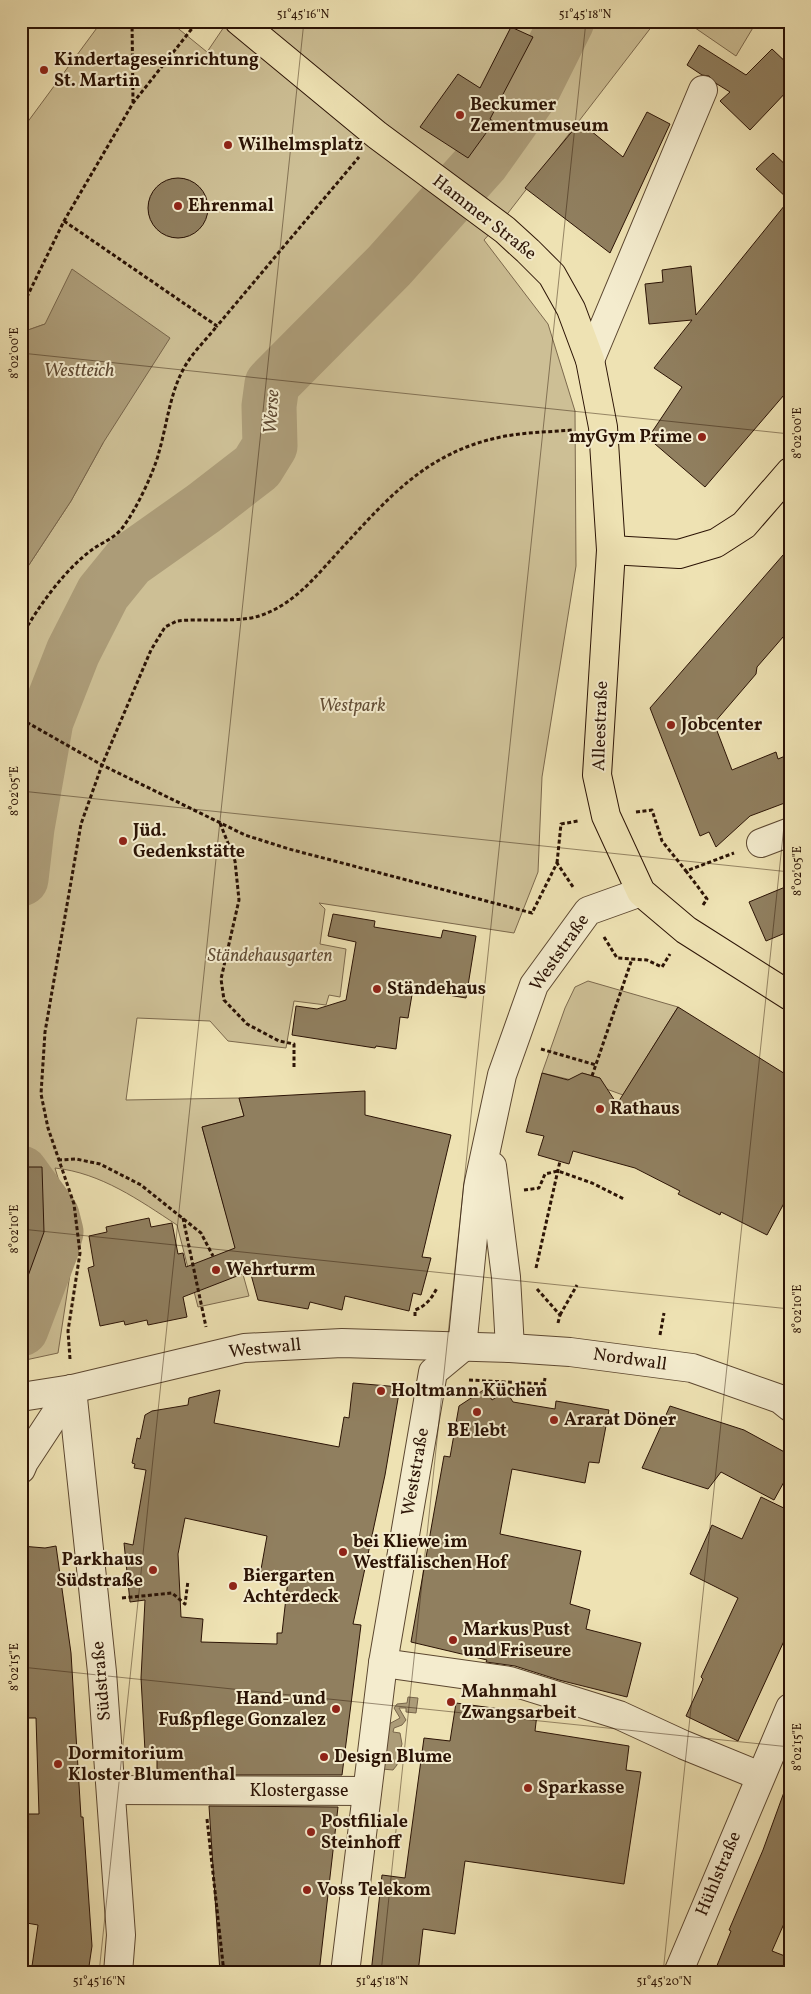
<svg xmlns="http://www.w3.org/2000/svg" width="811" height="1994" viewBox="0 0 811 1994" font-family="Vollkorn,serif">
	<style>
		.green { fill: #cdbf95; stroke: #7c694d }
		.water { fill: #ac9c78; stroke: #78654a }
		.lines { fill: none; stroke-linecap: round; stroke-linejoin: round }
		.stream { stroke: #78654a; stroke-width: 9 }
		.river { stroke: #ac9c78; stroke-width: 55 }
		.building { fill: #907f5f; stroke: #2b1305; fill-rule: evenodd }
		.minor-casing { stroke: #5c4730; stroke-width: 30 }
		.major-casing { stroke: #2b1305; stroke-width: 30 }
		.path { stroke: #2b1305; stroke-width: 3; stroke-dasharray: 4 2.5; stroke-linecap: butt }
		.minor { stroke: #f4ecce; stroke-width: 28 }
		.major { stroke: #eee2b3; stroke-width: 28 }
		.ticks { fill: none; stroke: #2b1305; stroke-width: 1; stroke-opacity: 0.45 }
		.poi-dot { fill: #8f2418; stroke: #f4ecce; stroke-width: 2 }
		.labels { text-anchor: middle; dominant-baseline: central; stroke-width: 4; stroke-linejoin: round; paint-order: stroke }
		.poi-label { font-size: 18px; font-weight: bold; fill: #2b1305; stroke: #f4ecce; text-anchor: start }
		.street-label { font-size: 18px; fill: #2b1305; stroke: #f4ecce }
		.park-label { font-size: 18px; font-style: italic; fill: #644f37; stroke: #f4ecce }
		.water-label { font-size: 19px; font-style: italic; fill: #5f4a33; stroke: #f4ecce }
		.neatline { fill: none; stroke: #2b1305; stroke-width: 2 }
		.ticks-label { font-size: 12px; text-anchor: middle; fill: #2b1305 }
	</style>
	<rect width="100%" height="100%" fill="#eee2b3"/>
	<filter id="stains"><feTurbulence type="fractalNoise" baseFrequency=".004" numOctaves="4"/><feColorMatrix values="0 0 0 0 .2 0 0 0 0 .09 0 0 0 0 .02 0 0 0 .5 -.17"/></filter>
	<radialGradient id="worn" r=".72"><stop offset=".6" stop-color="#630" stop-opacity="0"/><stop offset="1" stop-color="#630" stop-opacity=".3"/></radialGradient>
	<g class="green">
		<path d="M102 21H169L207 52 228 21H656L505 217 484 240 548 324 575 411 576 566 542 777 538 872 514 933 319 903 325 909 320 944 346 949 340 997 329 995 326 1005 294 1001 286 1048 228 1041 210 1021 137 1018 126 1100 239 1098 244 1116 202 1127 249 1296 198 1307 177 1225C139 1200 101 1173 55 1168L68 1211 74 1248 58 1353 21 1361V1293L44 1232V1221L39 1210 21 1193V577L71 501 103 443 45 324 28 330 21 345V131Z"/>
		<path d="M685 21H757L736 56Z"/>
		<path d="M588 981 678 1007 623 1095 598 1086 600 1078 582 1073 580 1075V1082L542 1073 565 1008 575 987Z"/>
	</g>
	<g class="water">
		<path d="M72 269 170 338 103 443 71 501 21 577V345L28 330 45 324Z"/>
		<path d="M408 1697 418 1698 416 1713 406 1712V1708H399L406 1720 402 1725 394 1728 393 1732 400 1733 402 1744 400 1751H398L397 1765 393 1770 382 1769 384 1735 388 1734 389 1724 400 1718 394 1708 397 1704 407 1703Z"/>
	</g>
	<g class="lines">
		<path class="stream" d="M21 828H27"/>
		<g class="river">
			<path d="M21 879 27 828 46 721 73 652 103 593 129 561 204 508 257 467 270 446 269 406 272 384 389 266 482 162 531 93 567 21"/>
			<path d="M21 1173 52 1216 56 1232 52 1247 21 1329"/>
		</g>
	</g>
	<g class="building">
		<path d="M511 27 533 37 490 119 494 122 468 158 420 127 458 74 480 88Z"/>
		<path d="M699 45 746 75 772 49 790 66V88L750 130 720 101 730 92 717 84 709 76 702 75 687 65Z"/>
		<path d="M647 112 670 124 610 253 525 188 580 122 623 157Z"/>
		<path d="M773 153 790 169V388L705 487 648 438 682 387 654 368 692 320 649 324 645 284 663 282 662 270 691 266 696 315 789 200 756 169Z"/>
		<circle cx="178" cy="208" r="30"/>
		<path d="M790 547V629L757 667 756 674 714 723 732 770 776 752 778 759 790 754V801L750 816 716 847 709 832 700 836 650 708Z"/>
		<path d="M790 885V931L766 941 749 902Z"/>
		<path d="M333 914 375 921 374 927 441 938 443 930 476 936 466 998 413 989 408 1018 400 1017 396 1049 376 1046 375 1048 292 1035 296 1006 317 1009 346 1000 356 942 328 936Z"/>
		<path d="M678 1007 790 1077V1192L767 1235 721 1212 720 1215 678 1194 680 1191 635 1168 573 1151 569 1164 538 1155 544 1136 526 1132 542 1073 568 1080 582 1073 600 1078 617 1104Z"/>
		<path d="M365 1091V1115L451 1135 422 1257 431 1258 421 1295 413 1293 409 1311 345 1296 342 1310 310 1302 308 1309 258 1300 250 1271 183 1297 187 1317 148 1325 147 1320 125 1325 124 1321 100 1326 88 1268 94 1266 89 1236 107 1232 106 1227 149 1218 151 1227 172 1223 178 1254 183 1253 186 1267 235 1248 202 1127 244 1116 239 1098Z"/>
		<path d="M21 1167H42L44 1232 24 1287H21Z"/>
		<path d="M353 1383 400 1387 385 1475 353 1624 361 1625 342 1775H157V1751H145L141 1678 145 1600 130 1602 124 1543 133 1545 146 1470 134 1468 135 1464 132 1463 137 1438 140 1439 145 1415 152 1411 188 1405 189 1398 220 1390 214 1423 339 1447 344 1417 349 1418ZM185 1518 267 1536 260 1575 288 1580 282 1633H277V1644L201 1642 203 1619 181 1617 178 1554Z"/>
		<path d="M485 1389 492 1400 506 1391 513 1402 555 1409 556 1401 609 1410 599 1463 589 1462 585 1483 512 1469 500 1534 581 1551 570 1604 590 1610 586 1629 641 1643 627 1697 559 1680 515 1666 486 1662 487 1660 411 1642 444 1456 450 1457 459 1406Z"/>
		<path d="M670 1406 744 1430 790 1455V1471L774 1500 721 1472 708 1489 642 1468Z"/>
		<path d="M761 1497 790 1511V1628L738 1741 686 1716 703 1679 701 1677 738 1598 690 1574 712 1525 742 1539Z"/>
		<path d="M21 1546 45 1548 56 1546 71 1653 81 1817H83L92 1946 88 1973H31L38 1925 21 1922V1814H39L36 1718H21Z"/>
		<path d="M456 1703 537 1714 535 1731 629 1746 626 1770 641 1772 624 1884 465 1861 455 1934 423 1929 418 1973H371L382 1875 405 1878 424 1738 450 1741Z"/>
		<path d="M787 1784 790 1785V1910L772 1951 790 1958V1973H714L731 1931 729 1930 763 1850Z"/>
		<path d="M209 1806 338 1807 319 1973H220Z"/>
	</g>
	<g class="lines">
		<g class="minor-casing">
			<g id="minor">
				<path d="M590 360 703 90"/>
				<path d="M761 843 790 832"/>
				<path d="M492 1166 506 1277 510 1348"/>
				<path d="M72 1389 102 1672 121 1935 118 1973"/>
				<path d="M21 1397 72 1389 244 1348 342 1343 510 1348 570 1352 692 1368 780 1399 790 1407"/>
				<path d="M21 1469 24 1462 72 1389"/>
				<path d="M383 1663 510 1681 619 1715 684 1745 760 1776"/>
				<path d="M111 1790 367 1791"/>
				<path d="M345 1973 383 1663 433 1372 462 1348 478 1187 502 1075 534 985 588 911 641 892"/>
				<path d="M678 1973 790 1708"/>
			</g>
		</g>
		<g class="major-casing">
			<g id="major">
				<path d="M239 21 377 135 505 230 528 251 552 275 571 309 590 360 603 427 611 550 597 775 606 816 641 892 686 930 790 996"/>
				<path d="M611 550 679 554 716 543 744 525 790 472"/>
			</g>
		</g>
		<g class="path">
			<path d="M132 21 133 102"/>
			<path d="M64 221 217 326 359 157"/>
			<path d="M21 309 64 221 133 103 198 21"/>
			<path d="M21 637C38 607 65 569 93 549 103 542 115 538 123 527 136 510 154 472 159 452 167 424 170 393 184 368 192 353 206 340 217 326"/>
			<path d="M21 719 102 765 245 835 289 849 532 913 557 863 573 887"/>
			<path d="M636 812 652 810 662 841 686 871"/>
			<path d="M220 823 235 861 239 900 221 979 224 1000 247 1024 279 1041 294 1044V1067"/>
			<path d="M557 863 561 824 578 821"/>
			<path d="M703 905 707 899 686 871 734 853"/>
			<path d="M604 937 617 958 647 960 662 967 670 954"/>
			<path d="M541 1049 596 1065"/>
			<path d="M592 1076 632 959"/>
			<path d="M58 1160 76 1159 100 1164 141 1185 201 1233 213 1256"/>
			<path d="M524 1190 539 1188 545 1174 558 1171 592 1183 624 1199"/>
			<path d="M183 1218 206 1327"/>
			<path d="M536 1268 560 1161"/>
			<path d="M537 1289 560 1315 558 1323"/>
			<path d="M560 1315 577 1285"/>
			<path d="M415 1316V1310C426 1306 432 1298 437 1288"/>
			<path d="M660 1335 664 1313"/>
			<path d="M70 1359 68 1331 80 1253 74 1204 48 1128 41 1094 45 1032 81 824 102 765 151 650 165 627 177 621C202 618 236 623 259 616 294 605 317 575 340 550 389 497 427 452 501 437 525 432 549 432 573 430"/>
			<path d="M469 1380 544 1384 545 1378"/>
			<path d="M122 1598 172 1593 185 1604 188 1581"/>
			<path d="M207 1819 224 1973"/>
		</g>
		<use href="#minor" class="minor"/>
		<use href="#major" class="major"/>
	</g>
	<path class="ticks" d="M21 24 22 21M21 353 790 434M21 791 790 872M21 1229 790 1309M21 1667 790 1747M99 1973 304 21M381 1973 586 21M663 1973 790 769"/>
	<g class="poi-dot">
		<circle cx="44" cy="70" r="5"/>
		<circle cx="460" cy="115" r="5"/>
		<circle cx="228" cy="145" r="5"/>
		<circle cx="178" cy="206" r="5"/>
		<circle cx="702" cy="437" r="5"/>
		<circle cx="671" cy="725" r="5"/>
		<circle cx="123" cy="841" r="5"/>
		<circle cx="377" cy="989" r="5"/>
		<circle cx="600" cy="1109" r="5"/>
		<circle cx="216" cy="1270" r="5"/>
		<circle cx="381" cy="1391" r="5"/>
		<circle cx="477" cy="1412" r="5"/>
		<circle cx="554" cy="1420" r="5"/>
		<circle cx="343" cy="1552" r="5"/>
		<circle cx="153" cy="1570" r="5"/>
		<circle cx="233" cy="1586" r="5"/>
		<circle cx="453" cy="1640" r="5"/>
		<circle cx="451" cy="1702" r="5"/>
		<circle cx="336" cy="1709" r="5"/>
		<circle cx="324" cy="1757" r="5"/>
		<circle cx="58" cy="1764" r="5"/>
		<circle cx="528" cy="1788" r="5"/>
		<circle cx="311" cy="1832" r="5"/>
		<circle cx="307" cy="1890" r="5"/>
	</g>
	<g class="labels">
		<g class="poi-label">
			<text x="54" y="60">Kindertageseinrichtung<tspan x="54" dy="21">St. Martin</tspan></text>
			<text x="470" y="105">Beckumer<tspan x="470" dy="21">Zementmuseum</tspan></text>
			<text x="238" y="145">Wilhelmsplatz</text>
			<text x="188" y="206">Ehrenmal</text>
			<text x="692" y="437" text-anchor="end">myGym Prime</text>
			<text x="681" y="725">Jobcenter</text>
			<text x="133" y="831">Jüd.<tspan x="133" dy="21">Gedenkstätte</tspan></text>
			<text x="387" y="989">Ständehaus</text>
			<text x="610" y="1109">Rathaus</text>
			<text x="226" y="1270">Wehrturm</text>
			<text x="391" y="1391">Holtmann Küchen</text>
			<text x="564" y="1420">Ararat Döner</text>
			<text x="477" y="1431" text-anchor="middle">BE lebt</text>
			<text x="353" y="1542">bei Kliewe im<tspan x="353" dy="21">Westfälischen Hof</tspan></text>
			<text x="143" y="1560" text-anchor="end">Parkhaus<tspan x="143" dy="21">Südstraße</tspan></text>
			<text x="243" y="1576">Biergarten<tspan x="243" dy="21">Achterdeck</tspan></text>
			<text x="463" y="1630">Markus Pust<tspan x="463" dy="21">und Friseure</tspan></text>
			<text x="461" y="1692">Mahnmahl<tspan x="461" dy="21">Zwangsarbeit</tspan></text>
			<text x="326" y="1699" text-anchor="end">Hand- und<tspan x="326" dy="21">Fußpflege Gonzalez</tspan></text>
			<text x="68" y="1754">Dormitorium<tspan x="68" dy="21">Kloster Blumenthal</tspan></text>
			<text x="334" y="1757">Design Blume</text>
			<text x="538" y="1788">Sparkasse</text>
			<text x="321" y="1822">Postfiliale<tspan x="321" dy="21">Steinhoff</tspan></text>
			<text x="317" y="1890">Voss Telekom</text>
		</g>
		<g class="street-label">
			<text transform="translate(484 218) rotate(38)">Hammer Straße</text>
			<text transform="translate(601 726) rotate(-88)">Alleestraße</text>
			<text transform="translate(560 953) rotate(-55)">Weststraße</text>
			<text transform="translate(265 1349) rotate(-6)">Westwall</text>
			<text transform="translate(630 1360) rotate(8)">Nordwall</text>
			<text transform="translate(416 1472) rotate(-80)">Weststraße</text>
			<text transform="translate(102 1681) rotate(-95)">Südstraße</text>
			<text x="299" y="1791">Klostergasse</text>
			<text transform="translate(719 1874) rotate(-67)">Hühlstraße</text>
		</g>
		<g class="park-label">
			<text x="352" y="706">Westpark</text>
			<text x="270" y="956">Ständehausgarten</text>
		</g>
		<g class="water-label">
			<text x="79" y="371">Westteich</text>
			<text transform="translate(272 412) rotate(-86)">Werse</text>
		</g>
	</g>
	<rect width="811" height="1994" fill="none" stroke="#eee2b3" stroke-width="55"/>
	<rect x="28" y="28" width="756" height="1938" class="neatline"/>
	<g class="ticks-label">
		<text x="303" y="18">51°45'16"N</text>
		<text x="585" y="18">51°45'18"N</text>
		<text transform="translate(14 353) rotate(-90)" y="4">8°02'00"E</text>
		<text transform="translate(797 433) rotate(-90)" y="4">8°02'00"E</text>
		<text transform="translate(14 791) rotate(-90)" y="4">8°02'05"E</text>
		<text transform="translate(797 871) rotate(-90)" y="4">8°02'05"E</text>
		<text transform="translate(14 1229) rotate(-90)" y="4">8°02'10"E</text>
		<text transform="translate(797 1309) rotate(-90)" y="4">8°02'10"E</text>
		<text transform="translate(14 1667) rotate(-90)" y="4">8°02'15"E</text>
		<text transform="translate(797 1747) rotate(-90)" y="4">8°02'15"E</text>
		<text x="99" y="1985">51°45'16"N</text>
		<text x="382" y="1985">51°45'18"N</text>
		<text x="664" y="1985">51°45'20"N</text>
	</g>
	<rect width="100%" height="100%" filter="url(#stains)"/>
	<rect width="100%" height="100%" fill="url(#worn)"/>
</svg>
